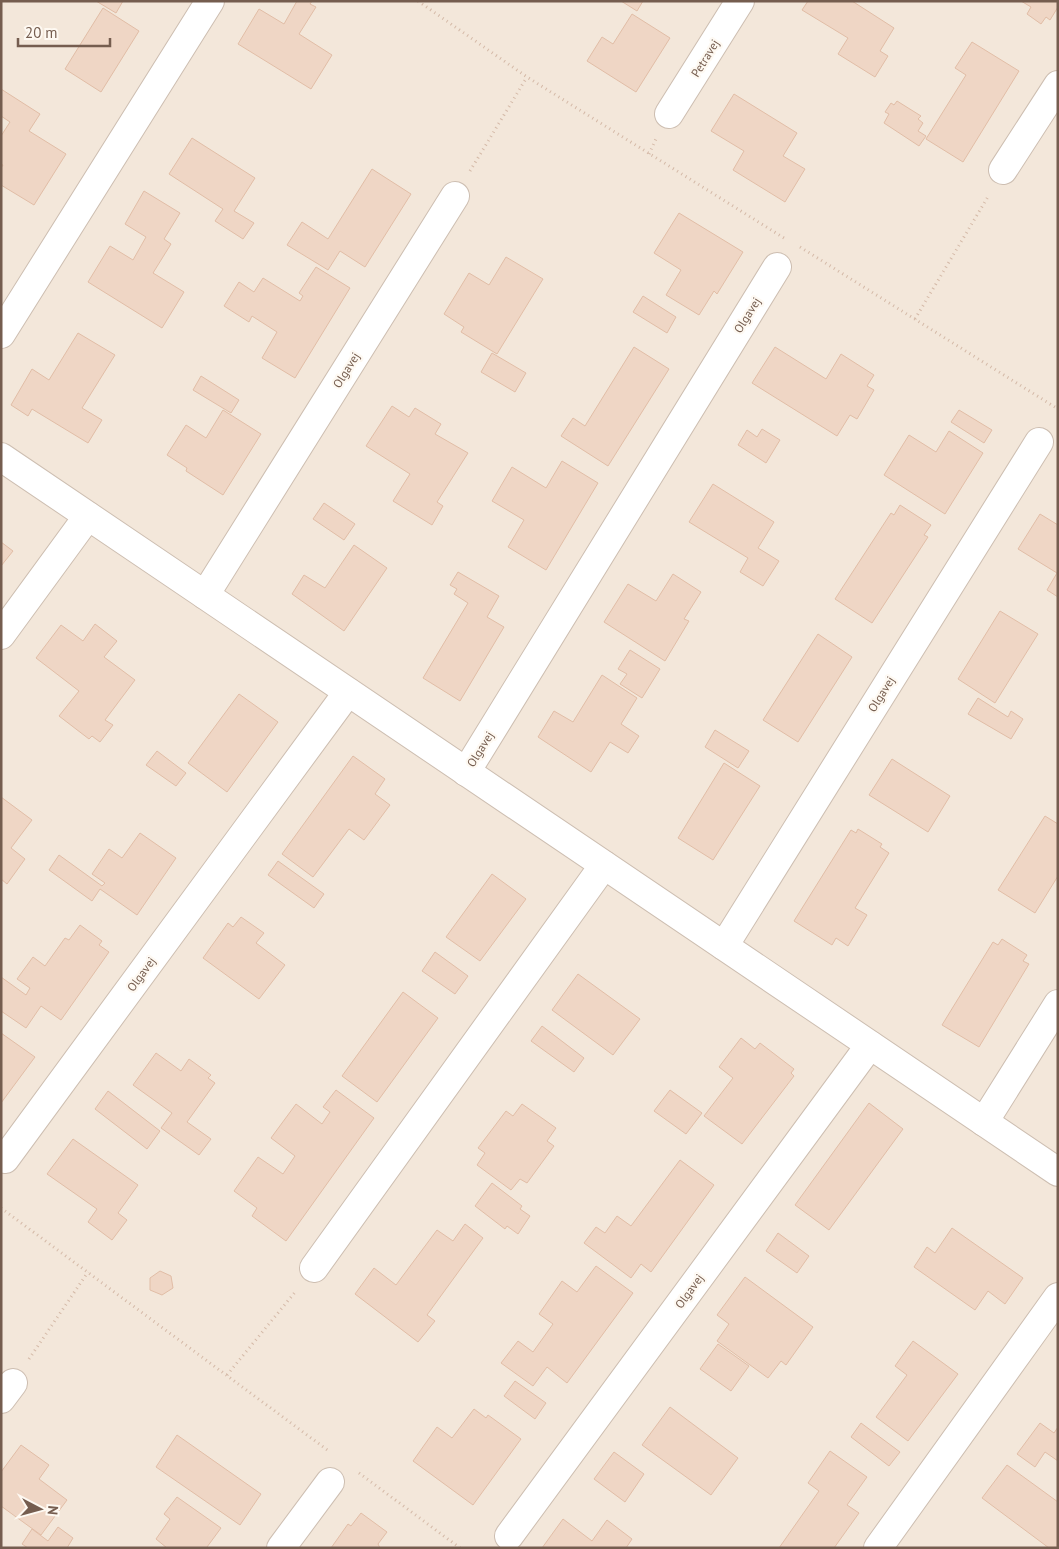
<svg xmlns="http://www.w3.org/2000/svg" width="1059" height="1549" viewBox="0 0 1059 1549" font-family="'PT Sans',sans-serif">
	<style>
		.residential { fill: #f3e7da }
		.building { fill: #efd6c5; stroke: #e1bda6 }
		.lines { fill: none; stroke-linecap: round; stroke-linejoin: round }
		.minor-casing { stroke: #cdbeb1; stroke-width: 30 }
		.path { stroke: #d4b9a7; stroke-width: 3; stroke-dasharray: 1 4; stroke-linecap: butt }
		.minor { stroke: #fff; stroke-width: 28 }
		.labels { text-anchor: middle; dominant-baseline: central; stroke-width: 4.5; stroke-linejoin: round; paint-order: stroke }
		.street-label { font-size: 12px; fill: #755d4f; stroke: #fef9f2 }
	</style>
	<rect width="100%" height="100%" fill="#fbf5eb"/>
	<rect class="residential" x="1" y="1" width="1057" height="1547"/>
	<g class="building">
		<path d="M96 1H123L116 13Z"/>
		<path d="M297 1H312L310 4 316 7 299 34 332 55 311 89 238 44 259 9 284 24Z"/>
		<path d="M621 1H643L637 11Z"/>
		<path d="M808 1H852L894 28 880 51 888 56 875 77 838 54 848 38 802 10Z"/>
		<path d="M1021 1H1058V7L1050 20 1046 17 1041 24 1027 14 1031 7Z"/>
		<path d="M103 8 139 31 101 92 65 69Z"/>
		<path d="M632 14 670 38 636 92 587 61 602 37 613 44Z"/>
		<path d="M972 42 1019 71 963 162 926 139 966 75 955 68Z"/>
		<path d="M1 89 40 114 29 131 66 154 34 205 1 185V168L3 165 1 164V136L10 122 1 116Z"/>
		<path d="M734 94 797 133 783 156 805 169 785 202 733 170 744 151 711 131Z"/>
		<path d="M897 101 921 116 918 119 923 123 918 131 926 136 919 146 884 123 889 114 885 112 891 103 894 105Z"/>
		<path d="M192 138 255 178 234 211 254 223 243 239 215 221 223 209 169 174Z"/>
		<path d="M372 169 411 194 365 267 340 251 328 270 287 245 302 222 328 239Z"/>
		<path d="M144 191 180 213 164 239 171 244 153 273 184 292 162 328 88 282 110 246 133 260 146 237 125 224Z"/>
		<path d="M679 213 743 252 717 294 714 291 699 315 666 295 681 270 654 253Z"/>
		<path d="M506 257 543 279 497 354 461 332 464 327 444 314 469 273 489 285Z"/>
		<path d="M316 267 350 288 295 378 262 358 277 332 252 316 249 322 224 306 239 282 254 292 263 278 300 301 303 296 299 293Z"/>
		<path d="M643 296 676 317 667 333 633 312Z"/>
		<path d="M78 333 115 355 82 408 102 420 88 443 32 409 28 416 11 405 32 369 49 380Z"/>
		<path d="M634 347 669 369 608 466 561 436 573 418 585 426Z"/>
		<path d="M775 347 826 379 841 354 874 375 867 386 874 390 857 419 850 415 837 436 752 383Z"/>
		<path d="M492 353 526 373 515 392 481 372Z"/>
		<path d="M201 376 239 400 231 413 193 390Z"/>
		<path d="M392 406 409 417 415 408 441 424 435 434 468 453 437 502 443 506 432 525 393 501 410 474 366 446Z"/>
		<path d="M223 410 261 434 223 495 186 471 187 468 167 455 186 425 206 438Z"/>
		<path d="M959 410 992 430 984 443 951 422Z"/>
		<path d="M762 429 780 440 766 463 738 445 747 430 757 437Z"/>
		<path d="M949 431 983 453 945 514 884 475 909 435 936 452Z"/>
		<path d="M562 461 598 483 546 570 508 547 524 520 492 501 512 467 546 488Z"/>
		<path d="M713 484 774 522 758 548 779 561 763 586 740 572 748 558 689 522Z"/>
		<path d="M324 503 355 524 344 540 313 519Z"/>
		<path d="M900 505 931 525 924 535 928 537 872 623 835 599 891 513 894 515Z"/>
		<path d="M1040 514 1058 525V597L1047 590 1057 573 1018 549Z"/>
		<path d="M1 542 13 551 1 566Z"/>
		<path d="M354 545 387 568 344 631 292 594 304 575 325 588Z"/>
		<path d="M458 572 499 596 487 617 504 627 460 701 423 678 468 603 454 594 457 589 450 585Z"/>
		<path d="M673 574 701 592 684 619 689 621 665 661 604 622 628 584 656 601Z"/>
		<path d="M1000 611 1038 634 995 703 958 679Z"/>
		<path d="M95 624 117 641 104 657 135 680 105 720 113 725 100 742 92 736 89 739 59 716 79 691 36 658 61 625 83 641Z"/>
		<path d="M818 634 852 657 798 742 763 720Z"/>
		<path d="M630 650 660 669 642 698 620 684 627 674 618 669Z"/>
		<path d="M602 675 637 698 621 724 639 736 628 753 610 742 591 772 538 737 554 711 573 722Z"/>
		<path d="M239 694 278 722 227 792 188 763Z"/>
		<path d="M978 698 1008 717 1011 711 1023 719 1011 739 968 714Z"/>
		<path d="M715 730 749 751 738 768 705 747Z"/>
		<path d="M157 751 186 773 176 786 146 765Z"/>
		<path d="M353 756 385 779 375 794 390 805 364 840 349 829 313 877 282 854Z"/>
		<path d="M892 759 950 796 928 832 869 795Z"/>
		<path d="M724 763 760 786 713 860 678 838Z"/>
		<path d="M1 797 32 820 11 848 25 859 7 884 1 879Z"/>
		<path d="M1045 816 1058 824V876L1035 913 998 890Z"/>
		<path d="M858 829 882 844 880 847 889 853 855 908 867 915 848 946 836 938 832 945 794 921 851 830 856 833Z"/>
		<path d="M140 833 176 858 137 915 100 889 92 901 49 870 59 855 102 886 105 883 92 874 109 849 122 858Z"/>
		<path d="M278 861 324 894 314 908 268 875Z"/>
		<path d="M492 874 526 899 480 961 446 937Z"/>
		<path d="M241 917 264 933 256 943 285 965 259 999 203 958 228 923 233 927Z"/>
		<path d="M80 925 102 941 99 945 109 952 61 1020 41 1006 26 1028 1 1011V977L26 995 30 988 17 979 33 957 45 966 65 938 69 940Z"/>
		<path d="M1002 939 1027 955 1023 961 1029 964 979 1047 942 1025 993 942 998 945Z"/>
		<path d="M435 952 468 976 455 994 422 971Z"/>
		<path d="M578 974 640 1019 613 1055 552 1010Z"/>
		<path d="M403 992 438 1018 377 1102 342 1076Z"/>
		<path d="M542 1026 584 1058 574 1072 531 1041Z"/>
		<path d="M1 1033 35 1057 1 1103Z"/>
		<path d="M741 1038 755 1049 760 1043 794 1069 791 1073 794 1076 742 1144 704 1116 733 1078 719 1067Z"/>
		<path d="M156 1053 181 1071 189 1059 211 1075 208 1078 215 1083 187 1122 211 1139 199 1155 161 1128 172 1113 133 1085Z"/>
		<path d="M336 1090 374 1118 286 1241 252 1216 257 1208 234 1191 258 1157 283 1174 295 1156 271 1138 296 1104 322 1124 330 1112 323 1107Z"/>
		<path d="M670 1090 702 1113 686 1134 654 1111Z"/>
		<path d="M108 1091 160 1131 147 1149 95 1109Z"/>
		<path d="M869 1103 903 1129 829 1230 795 1205Z"/>
		<path d="M522 1104 556 1128 547 1141 554 1146 527 1183 520 1179 511 1190 477 1165 485 1153 478 1148 506 1111 513 1116Z"/>
		<path d="M73 1139 138 1185 118 1213 127 1220 112 1240 88 1222 97 1209 47 1174Z"/>
		<path d="M680 1160 714 1185 651 1272 641 1264 631 1278 584 1243 596 1227 605 1233 617 1216 631 1226Z"/>
		<path d="M492 1183 522 1206 520 1209 530 1216 518 1234 507 1226 505 1229 475 1206Z"/>
		<path d="M465 1224 483 1238 427 1315 435 1321 418 1342 355 1294 374 1268 396 1285 437 1230 453 1241Z"/>
		<path d="M952 1228 1023 1278 1005 1304 988 1291 975 1310 914 1267 927 1247 935 1253Z"/>
		<path d="M778 1233 809 1256 797 1273 766 1251Z"/>
		<path d="M596 1266 633 1293 567 1383 547 1367 533 1386 501 1363 518 1341 533 1352 553 1324 539 1314 562 1281 577 1292Z"/>
		<path d="M160 1271 171 1276 173 1288 162 1295 150 1290V1278Z"/>
		<path d="M745 1277 813 1327 786 1365 781 1361 768 1378 717 1341 729 1324 717 1315Z"/>
		<path d="M913 1341 958 1374 908 1441 876 1417 907 1375 895 1366Z"/>
		<path d="M718 1344 749 1366 731 1391 700 1369Z"/>
		<path d="M515 1381 546 1403 535 1419 504 1396Z"/>
		<path d="M670 1407 738 1458 711 1495 642 1445Z"/>
		<path d="M474 1409 486 1418 488 1415 521 1439 473 1505 413 1461 437 1427 452 1438Z"/>
		<path d="M861 1423 900 1452 889 1466 851 1437Z"/>
		<path d="M1040 1423 1054 1433 1058 1427V1461L1045 1452 1035 1467 1017 1454Z"/>
		<path d="M177 1435 261 1494 240 1525 156 1467Z"/>
		<path d="M21 1445 49 1465 39 1479 67 1500 41 1535 1 1506V1472Z"/>
		<path d="M830 1451 867 1477 847 1505 859 1513 834 1548H779L819 1491 808 1483Z"/>
		<path d="M614 1452 644 1474 625 1502 594 1479Z"/>
		<path d="M1007 1465 1058 1502V1548H1049L982 1498Z"/>
		<path d="M177 1497 221 1528 207 1547 208 1548H167L156 1539 170 1519 164 1514Z"/>
		<path d="M361 1513 387 1532 378 1544 380 1548H331L348 1524 351 1526Z"/>
		<path d="M563 1519 592 1541 607 1520 632 1539 626 1548H542Z"/>
		<path d="M58 1527 73 1538 67 1548H28L22 1544 32 1529 48 1541Z"/>
	</g>
	<g class="lines">
		<g class="minor-casing">
			<g id="minor">
				<path d="M669 114 740 1"/>
				<path d="M1003 170 1058 85"/>
				<path d="M1 334 210 1"/>
				<path d="M1 457 1058 1172"/>
				<path d="M205 595 455 196"/>
				<path d="M1 635 88 516"/>
				<path d="M466 772 777 267"/>
				<path d="M724 946 1039 442"/>
				<path d="M984 1122 1058 1004"/>
				<path d="M5 1159 348 692"/>
				<path d="M314 1268 604 865"/>
				<path d="M1 1399 13 1383"/>
				<path d="M509 1536 870 1045"/>
				<path d="M281 1548 330 1482"/>
				<path d="M878 1548 1058 1297"/>
			</g>
		</g>
		<g class="path">
			<path d="M418 1 527 77 784 238"/>
			<path d="M649 154 656 139"/>
			<path d="M470 171 527 77"/>
			<path d="M800 247 1058 409"/>
			<path d="M915 319 989 195"/>
			<path d="M1 1208 330 1452"/>
			<path d="M29 1359 88 1272"/>
			<path d="M227 1375 296 1291"/>
			<path d="M359 1473 460 1548"/>
		</g>
		<use href="#minor" class="minor"/>
	</g>
	<g class="labels">
		<g class="street-label">
			<text transform="translate(705 58) rotate(-58)">Petravej</text>
			<text transform="translate(747 315) rotate(-58)">Olgavej</text>
			<text transform="translate(346 370) rotate(-58)">Olgavej</text>
			<text transform="translate(881 694) rotate(-58)">Olgavej</text>
			<text transform="translate(480 749) rotate(-58)">Olgavej</text>
			<text transform="translate(141 974) rotate(-54)">Olgavej</text>
			<text transform="translate(689 1291) rotate(-54)">Olgavej</text>
		</g>
	</g>
	<rect width="1059" height="1549" fill="none" stroke="#755d4f" stroke-width="5"/>
	<g transform="translate(40 1509) rotate(96)" stroke="#fef9f2" stroke-width="4" paint-order="stroke">
	<path d="M0-4L9 19L0 12L-9 19Z" fill="#755d4f"/>
	<text y="-8" font-size="14" font-weight="bold" text-anchor="middle" fill="#755d4f">N</text>
	</g>
	<path d="M18 38v8h92v-8" fill="none" stroke="#755d4f" stroke-width="2.5"/>
	<text x="25" y="38" font-size="15" fill="#755d4f" stroke="#fef9f2" stroke-width="4" paint-order="stroke">20 m</text>
</svg>
